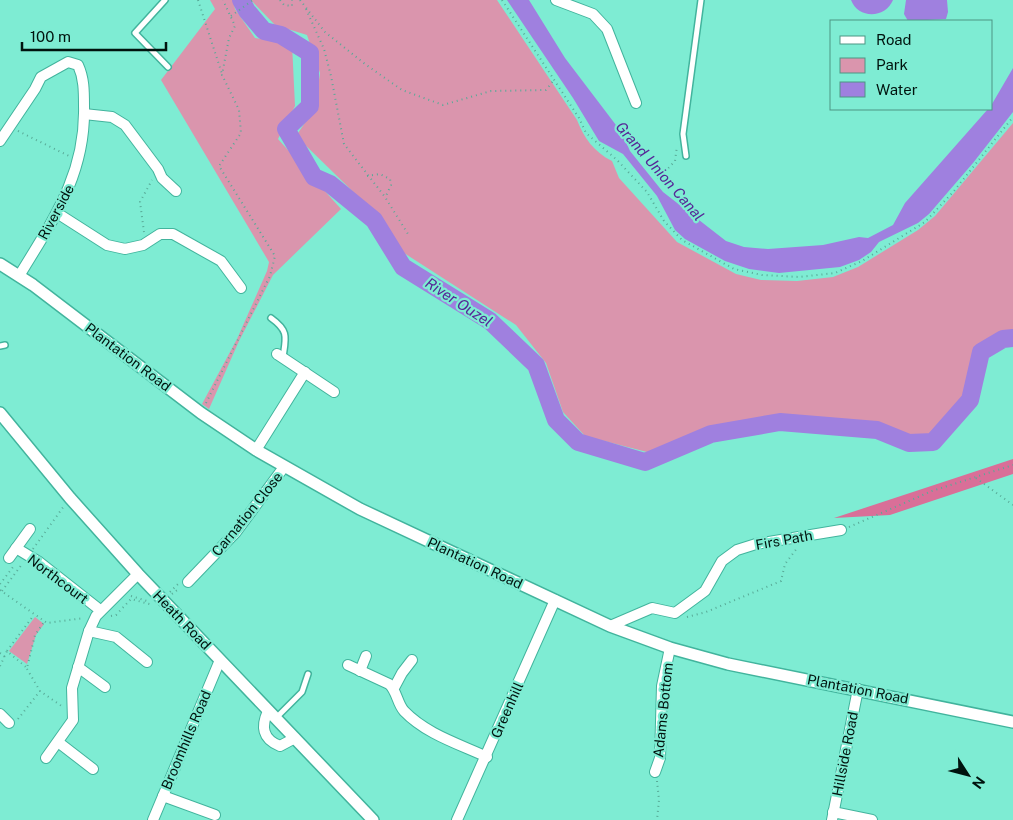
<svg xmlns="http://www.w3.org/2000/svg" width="1013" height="820" viewBox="0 0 1013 820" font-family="'Public Sans',sans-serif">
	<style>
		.green { fill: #da95ad }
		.forest { fill: #d96f98 }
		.water { fill: #9f80df }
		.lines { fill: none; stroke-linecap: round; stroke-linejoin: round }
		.river { stroke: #9f80df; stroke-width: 18 }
		.service-casing { stroke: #42b49d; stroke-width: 8 }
		.minor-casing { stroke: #42b49d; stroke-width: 12 }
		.tertiary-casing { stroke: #42b49d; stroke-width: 14 }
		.path { stroke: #58aa97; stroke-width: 2; stroke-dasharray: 1 4; stroke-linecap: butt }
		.service { stroke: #fff; stroke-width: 5 }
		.minor { stroke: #fff; stroke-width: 10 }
		.tertiary { stroke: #fff; stroke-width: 11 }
		.labels { text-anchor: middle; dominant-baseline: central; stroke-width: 4.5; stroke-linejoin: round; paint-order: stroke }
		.street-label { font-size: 14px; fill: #00130e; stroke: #7eecd3 }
		.water-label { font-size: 15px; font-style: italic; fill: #562897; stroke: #7eecd3 }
	</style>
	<rect width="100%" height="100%" fill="#7eecd3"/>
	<g class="green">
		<path d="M210 0H233L235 9 255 38 292 44 295 106 278 139 341 209 273 275 239 341 209 409 202 404 237 339 267 271 269 262 161 80 215 9Z"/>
		<path d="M251 0H497L577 120C584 138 594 152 612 161L619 178 677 242 736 274 761 280 797 281 833 277 858 267 918 230 935 216 1013 123V335L1002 337 978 350 966 398 929 440 859 420 779 417 711 429 647 452 585 436 563 412 546 363 516 325 404 253 379 217 296 136 315 108 320 73 307 35 275 25Z"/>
		<path d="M35 617 44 624 36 635 27 664 9 651Z"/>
	</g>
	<path class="forest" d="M1013 459V474L890 515 834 518Z"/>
	<g class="water">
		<path d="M507 0H529L565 58 622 133 630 151 663 192 726 241 744 247 768 249 823 245 859 237 868 238 893 225 905 203 988 109H992V104L1013 68V112L973 163 929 214 918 223 879 242 871 252 859 260 840 267 779 273 749 269 725 261 685 239 675 230 657 196 623 154 599 141 573 98Z"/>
		<path d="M851 0H893C885 19 858 19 851 0Z"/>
		<path d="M906 0H947L948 12 946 19 908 21 904 14Z"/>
	</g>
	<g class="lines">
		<path class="river" d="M241 0 247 11 264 31 281 35 310 53V106L286 129 314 177 330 184 374 220 403 267 490 321 536 365 556 420 578 442 645 462 711 434 780 422 877 430 909 443 933 442 970 400 981 352 1003 339 1013 338"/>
		<g class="service-casing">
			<g id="service">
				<path d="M165 0 135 33 168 67"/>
				<path d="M686 156 683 134 701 0"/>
				<path d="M271 318C289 331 286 337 283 357"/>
				<path d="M0 346 5 345"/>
				<path d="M276 718 302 692 308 674"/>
			</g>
		</g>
		<g class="minor-casing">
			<g id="minor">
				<path d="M556 0 593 14 607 29 636 103"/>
				<path d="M84 114 112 117 125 125 158 169 162 178 176 191"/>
				<path d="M0 141 35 89 41 77 68 62 78 65C84 78 84 91 84 106 86 174 53 220 19 276"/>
				<path d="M57 213 107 245 125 249 143 245 160 234H173L221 261 241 288"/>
				<path d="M277 354 334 392"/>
				<path d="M256 450 305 372"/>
				<path d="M16 548 39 562 100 610"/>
				<path d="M9 558 30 529"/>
				<path d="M188 582 236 532 284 467"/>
				<path d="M610 626 652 608 675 613 705 591 722 561 737 550 756 544 841 530"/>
				<path d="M89 631 116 637 147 662"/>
				<path d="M348 665 389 684C397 691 397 703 404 711 426 734 459 744 487 757"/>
				<path d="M78 667 105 687"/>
				<path d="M360 671 366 656"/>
				<path d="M394 688 402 673 412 660"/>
				<path d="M268 711C261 726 262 739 280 746L295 738"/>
				<path d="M0 714 9 723"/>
				<path d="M58 742 93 769"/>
				<path d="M46 758 73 720 72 688 89 631 96 616 138 574"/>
				<path d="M655 772 660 758 662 686 670 648"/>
				<path d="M163 796 215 815"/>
				<path d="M833 812 872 820"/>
				<path d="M153 820 220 660"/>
				<path d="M457 820 555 600"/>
				<path d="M832 820 858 689"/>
			</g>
		</g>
		<g class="tertiary-casing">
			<g id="tertiary">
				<path d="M0 264 33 285 201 413 256 450 360 509 610 626 670 648 728 664 1013 722"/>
				<path d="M0 413 70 498 138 574 373 820"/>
			</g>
		</g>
		<g class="path">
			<path d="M198 0 222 74"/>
			<path d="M280 0 284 5 292 6V0"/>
			<path d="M300 0 325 32 365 64 402 90 443 105 491 91 546 90 553 81"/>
			<path d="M502 0 579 118 586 133 617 160 647 192 664 221 682 240 734 269 762 275 799 277 835 273 862 261 925 222 954 191 1013 117"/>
			<path d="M306 9 324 49 331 76 344 144 385 197 408 234"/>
			<path d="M231 16 253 0"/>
			<path d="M18 131 69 156"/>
			<path d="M367 176 380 174 390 179 391 185 386 196"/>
			<path d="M658 179 675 161 677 146"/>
			<path d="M144 232 140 202 152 180"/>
			<path d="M206 403 270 276 275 256 219 166 241 133 239 110 222 75 229 38 235 26 223 0"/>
			<path d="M976 478 1013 505"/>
			<path d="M849 527 932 491 1013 465"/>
			<path d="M33 549 64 506"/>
			<path d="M0 584 13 567"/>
			<path d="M0 590 47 623 84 618"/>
			<path d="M2 591 23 563"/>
			<path d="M170 592 179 583"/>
			<path d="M172 594 180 588"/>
			<path d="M131 596 150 602"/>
			<path d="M111 616 116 615 131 599 153 605"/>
			<path d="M687 617 706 612 781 581 785 564 798 547"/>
			<path d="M7 651 34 615"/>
			<path d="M0 653 5 657"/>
			<path d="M0 666 7 651 27 668 35 635 44 622"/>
			<path d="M27 669 40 691 63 707"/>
			<path d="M18 719 40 691"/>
			<path d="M657 781 659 800 657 820"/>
		</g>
		<use href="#service" class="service"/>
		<use href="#minor" class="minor"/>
		<use href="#tertiary" class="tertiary"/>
	</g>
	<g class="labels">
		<g class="street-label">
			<text transform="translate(56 212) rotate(-62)">Riverside</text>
			<text transform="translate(128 357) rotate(37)">Plantation Road</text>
			<text transform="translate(247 514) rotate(-51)">Carnation Close</text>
			<text transform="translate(784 540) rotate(-10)">Firs Path</text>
			<text transform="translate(475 563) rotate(25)">Plantation Road</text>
			<text transform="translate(58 579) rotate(37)">Northcourt</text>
			<text transform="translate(182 620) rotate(46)">Heath Road</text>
			<text transform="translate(858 689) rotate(11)">Plantation Road</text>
			<text transform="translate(507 710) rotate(-66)">Greenhill</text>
			<text transform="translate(663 710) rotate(-84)">Adams Bottom</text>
			<text transform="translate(186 740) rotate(-67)">Broomhills Road</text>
			<text transform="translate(845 754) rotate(-79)">Hillside Road</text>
		</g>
		<g class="water-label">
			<text transform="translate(660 171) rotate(49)">Grand Union Canal</text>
			<text transform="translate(459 302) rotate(33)">River Ouzel</text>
		</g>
	</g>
	<rect x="830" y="20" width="162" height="90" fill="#7eecd3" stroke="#4c9584"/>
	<rect x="840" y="36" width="25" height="8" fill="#ffffff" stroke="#4c9584"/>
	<text x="876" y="45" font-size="15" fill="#00130e">Road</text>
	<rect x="840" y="58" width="25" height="15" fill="#da95ad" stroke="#4c9584"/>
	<text x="876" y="70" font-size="15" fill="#00130e">Park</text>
	<rect x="840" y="82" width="25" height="15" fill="#9f80df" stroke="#4c9584"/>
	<text x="876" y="95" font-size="15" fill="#00130e">Water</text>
	<g transform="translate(968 775) rotate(126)" stroke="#7eecd3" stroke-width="4" paint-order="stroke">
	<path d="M0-4L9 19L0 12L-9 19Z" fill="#00130e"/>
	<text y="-8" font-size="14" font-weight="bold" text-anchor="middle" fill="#00130e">N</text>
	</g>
	<path d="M22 42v8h144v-8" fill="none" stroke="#00130e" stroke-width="2.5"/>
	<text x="30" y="42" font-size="15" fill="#00130e" stroke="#7eecd3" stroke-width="4" paint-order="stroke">100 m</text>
</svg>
